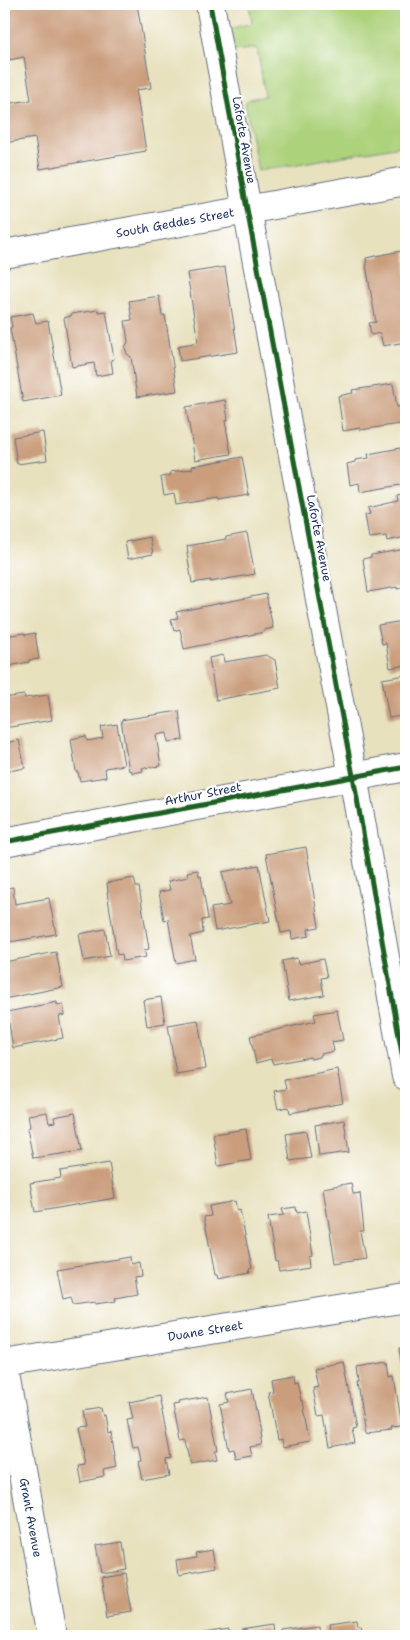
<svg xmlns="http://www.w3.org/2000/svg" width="410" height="1640" viewBox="0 0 410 1640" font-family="'Shantell Sans',sans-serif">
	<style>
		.green { fill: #add27c; stroke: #64806d }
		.building { fill: #ca9e7d }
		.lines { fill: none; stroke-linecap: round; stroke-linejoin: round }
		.minor-casing { stroke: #636d80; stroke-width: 30 }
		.secondary-casing { stroke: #636d80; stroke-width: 30 }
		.minor { stroke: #fff; stroke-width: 28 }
		.secondary { stroke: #fff; stroke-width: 28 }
		.cycleway-casing { stroke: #fff; stroke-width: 8 }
		.cycleway { stroke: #1b5e20; stroke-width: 5 }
		.labels { text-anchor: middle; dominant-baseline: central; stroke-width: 4.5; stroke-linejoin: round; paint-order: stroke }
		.street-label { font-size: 12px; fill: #1b2f5e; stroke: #fff }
	</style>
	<rect width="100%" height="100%" fill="#fff"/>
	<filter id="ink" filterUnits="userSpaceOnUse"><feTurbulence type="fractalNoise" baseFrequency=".02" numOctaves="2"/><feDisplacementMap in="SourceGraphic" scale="10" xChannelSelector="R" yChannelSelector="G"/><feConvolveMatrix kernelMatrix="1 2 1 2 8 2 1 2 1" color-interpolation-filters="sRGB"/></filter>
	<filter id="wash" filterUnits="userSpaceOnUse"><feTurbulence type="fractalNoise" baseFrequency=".0096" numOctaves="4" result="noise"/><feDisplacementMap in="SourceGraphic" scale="20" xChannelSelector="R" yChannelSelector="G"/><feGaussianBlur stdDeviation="1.12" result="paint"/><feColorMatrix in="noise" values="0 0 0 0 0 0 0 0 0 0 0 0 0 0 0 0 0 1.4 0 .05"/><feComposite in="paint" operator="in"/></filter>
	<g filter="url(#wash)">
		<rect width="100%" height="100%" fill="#e8e1be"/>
		<path class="green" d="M249 4H406V145L258 171 245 102 250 99 265 96 257 48 228 52 225 30 252 23Z"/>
		<g id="blocks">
			<g class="building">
				<path d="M21 4H137L151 88 136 90 146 151 40 169 35 138 4 143V104L31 100 24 57 9 60 4 27V7Z"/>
				<path d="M406 250V342L383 346 380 333 371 335 369 323 376 322 366 265H367L366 258Z"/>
				<path d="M225 267 238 352 180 361 178 346 198 342 187 273Z"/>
				<path d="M159 296 162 316 165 315 177 391 137 397 131 357 127 354 125 347 128 342 125 321 132 320 129 301Z"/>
				<path d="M98 310V312L106 311 114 359 111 360 113 373 96 376 94 363 72 367 64 318 71 316V314Z"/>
				<path d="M33 313 36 323 48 321 61 395 23 402 10 328 12 327 10 317Z"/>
				<path d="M393 384 397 407 406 405V423L360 430V428L343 431 338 396 353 393 352 390Z"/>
				<path d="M225 400 228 420 225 421 231 454 195 460 186 407Z"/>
				<path d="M43 432 47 460 17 464 13 437Z"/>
				<path d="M406 447V484L360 492 359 483 350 485 347 464 355 462V460L369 458 368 454Z"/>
				<path d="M242 457 249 495 219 500 218 498 176 505 174 493 164 495 161 477 171 475 170 472 192 469V466Z"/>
				<path d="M406 494V537L387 541 386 536 369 538 365 515 370 514 368 508 398 501 397 496Z"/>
				<path d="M247 533 255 574 210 582 211 580 192 583 187 553H188L187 546 226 539V537Z"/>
				<path d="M150 537 153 554 128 559 125 542Z"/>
				<path d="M406 549V587L397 589V587L368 592 363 559 371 557V555Z"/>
				<path d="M266 594 273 628 264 630V632L184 649 180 629 174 631 171 619 178 618 176 612Z"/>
				<path d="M406 616V665L390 668 386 643 382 644 378 625 404 621 403 617Z"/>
				<path d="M24 633 25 635 35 633 39 659 29 660V662L4 667V636Z"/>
				<path d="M223 655 224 662 266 655 275 660 280 688 216 700 209 658Z"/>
				<path d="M406 675V715L389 718 382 679Z"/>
				<path d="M24 695 25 698 48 695 52 720 4 728V698Z"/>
				<path d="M179 711 183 740 168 742 167 733 156 735 161 766 142 768 143 771 132 773V770L129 771 121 720Z"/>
				<path d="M117 724 124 765 105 768 106 777 80 781 78 772H76L71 739 86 736 87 741 103 738 101 727Z"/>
				<path d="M19 740 25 768 4 772V743Z"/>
				<path d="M306 847 319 927 308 929 309 936 292 939 291 931 281 933 266 854Z"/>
				<path d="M259 865 270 921 215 931 211 908 230 905 222 872Z"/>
				<path d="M198 870 199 876H201L208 919 202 920 203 933 190 936 195 959 176 963 168 919 164 920 159 892 170 890 168 881 188 877 187 872Z"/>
				<path d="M134 878 136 887H139L149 949 144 950 146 957 123 961 122 954 117 955 107 892H108L107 883Z"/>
				<path d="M13 887 15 904 49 898 56 934 4 943V889Z"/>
				<path d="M105 929 110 956 84 961 79 934Z"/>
				<path d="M56 952 63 987 4 999V962Z"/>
				<path d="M297 958 298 964 323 959 327 977 321 978 324 995 289 1001 282 961Z"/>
				<path d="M161 997 165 1023 147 1026 143 1000Z"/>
				<path d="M57 1002V1005L63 1004 65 1015 59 1016 63 1038 13 1048 7 1012Z"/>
				<path d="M337 1010 343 1040 332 1042 334 1051 321 1054 320 1057 311 1059 310 1057 273 1064 271 1059 256 1063 250 1036 316 1021 314 1014Z"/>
				<path d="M198 1020 206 1069 176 1074 168 1025Z"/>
				<path d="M337 1069 343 1103 290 1113 289 1107 278 1109 274 1091 286 1089 284 1080Z"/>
				<path d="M47 1112 49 1123 55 1122 54 1117 75 1113 82 1151 33 1158 27 1128 30 1127 28 1115Z"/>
				<path d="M344 1120 349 1152 319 1156 315 1125Z"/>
				<path d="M246 1129 251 1160 218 1166 213 1134Z"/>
				<path d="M306 1131 311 1158 290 1161 286 1134Z"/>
				<path d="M109 1163 115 1198 35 1212 30 1183 61 1178 60 1171Z"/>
				<path d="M351 1183 353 1194 360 1193 364 1231H360L365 1258 335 1263 323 1188Z"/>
				<path d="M235 1201 237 1211 240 1210 252 1269 249 1270 250 1273 218 1279 217 1275H215L204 1217 211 1216 209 1206Z"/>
				<path d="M296 1207 297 1213 306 1211 313 1255 310 1256 311 1265 279 1270 277 1260 275 1261 268 1217 284 1215 282 1209Z"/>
				<path d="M130 1257 131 1265 139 1263 141 1276 134 1277 137 1294 115 1298 116 1301 95 1304V1302L73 1305 71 1297 63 1299 57 1269Z"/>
				<path d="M406 1347V1384H405L399 1348Z"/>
				<path d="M344 1362 356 1427 352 1428 355 1443 330 1448 324 1415 318 1416 313 1388 318 1387 314 1368Z"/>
				<path d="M388 1362 390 1377 394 1376 402 1427 391 1428 392 1430 365 1433 357 1383H359L357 1367Z"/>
				<path d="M293 1375 294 1383 297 1382 301 1401H303L310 1442 282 1447 281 1439 277 1440 268 1392 273 1391 271 1379Z"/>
				<path d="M252 1389 260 1433 259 1434 261 1445 250 1447 252 1456 236 1459 234 1449 229 1450 220 1404 229 1402 227 1394Z"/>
				<path d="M159 1396 171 1458 166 1459 169 1474 142 1479 138 1461 141 1460 138 1447 133 1448 127 1420 133 1419 129 1402Z"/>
				<path d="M208 1397 218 1451H215L217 1460 190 1465 185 1440 180 1441 173 1405 179 1404 178 1402Z"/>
				<path d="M101 1408 103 1416 105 1415 108 1432 111 1431 117 1468 104 1471 105 1477 80 1482 77 1466 84 1465 76 1428 85 1427 82 1411Z"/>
				<path d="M120 1542 124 1569 100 1573 95 1546Z"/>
				<path d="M214 1549 217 1568 179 1575 177 1559 197 1556 196 1552Z"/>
				<path d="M124 1573 131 1612 107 1616 101 1577Z"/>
				<path d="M357 1621 358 1627H361L363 1636H329L327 1625Z"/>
				<path d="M275 1624 276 1636H242L241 1629Z"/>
				<path d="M317 1625 318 1636H284L283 1630Z"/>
				<path d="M228 1629 229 1636H198V1634Z"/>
			</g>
		</g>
	</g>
	<g filter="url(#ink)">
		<use href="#blocks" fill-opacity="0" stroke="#636d80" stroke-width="1"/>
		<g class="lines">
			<g class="minor-casing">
				<g id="minor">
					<path d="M210 4 247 209 353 776 406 1076"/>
					<path d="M4 842 406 767"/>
					<path id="s1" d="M4 1364 406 1298"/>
					<path id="s2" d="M4 1369 52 1636"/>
				</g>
			</g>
			<g class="secondary-casing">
				<g id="secondary">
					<path id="s3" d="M4 254 406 181"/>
				</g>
			</g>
			<use href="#minor" class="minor"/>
			<use href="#secondary" class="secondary"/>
			<g class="cycleway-casing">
				<g id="cycleway">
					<path d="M210 4 247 209 353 776 406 1076"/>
					<path d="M4 842 406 767"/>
				</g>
			</g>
			<use href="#cycleway" class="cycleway"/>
		</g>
	</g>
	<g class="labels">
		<g class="street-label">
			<text transform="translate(244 140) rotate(80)">Laforte Avenue</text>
			<text stroke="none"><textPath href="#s3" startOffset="174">South Geddes Street</textPath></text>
			<text transform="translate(319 538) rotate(79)">Laforte Avenue</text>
			<text transform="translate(203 794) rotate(-11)">Arthur Street</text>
			<text stroke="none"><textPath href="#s1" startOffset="204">Duane Street</textPath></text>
			<text stroke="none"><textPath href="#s2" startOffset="151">Grant Avenue</textPath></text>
		</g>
	</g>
	<rect width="410" height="1640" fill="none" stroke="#fff" stroke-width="20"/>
</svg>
